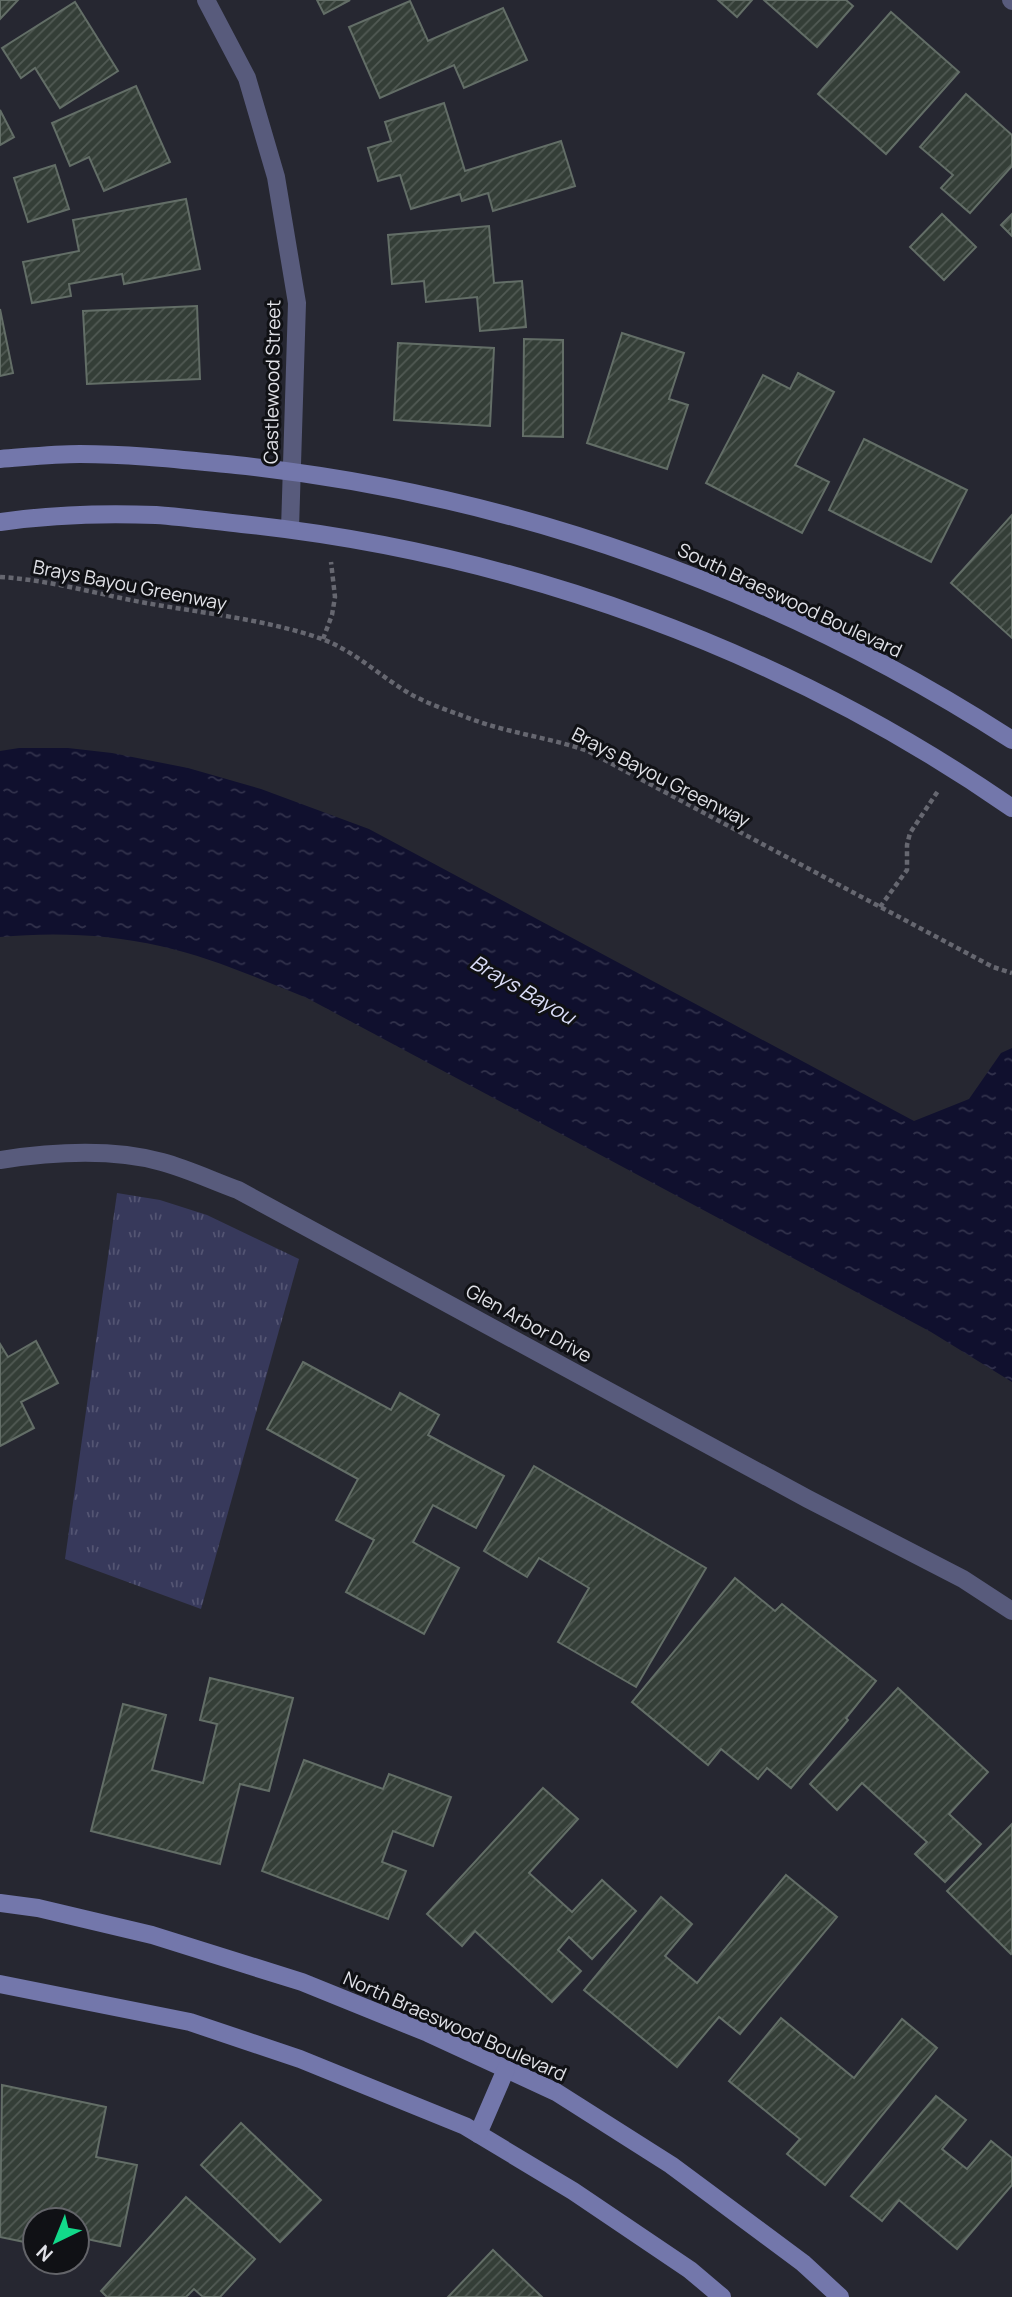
<svg xmlns="http://www.w3.org/2000/svg" width="1012" height="2297" viewBox="0 0 1012 2297" font-family="Manrope,sans-serif">
	<style>
		.grass { fill: url(#grass-tufts) }
		.water { fill: url(#water-ripples) }
		.building { fill: url(#building-hatch); stroke: #636e67; stroke-width: 2 }
		.lines { fill: none; stroke-linecap: round; stroke-linejoin: round }
		.path { stroke: #666770; stroke-width: 4.5; stroke-dasharray: 5 3.5; stroke-linecap: butt }
		.minor { stroke: #585b7c; stroke-width: 18 }
		.secondary { stroke: #7377ab; stroke-width: 18 }
		.labels { text-anchor: middle; dominant-baseline: central; stroke-width: 6; stroke-linejoin: round; paint-order: stroke }
		.street-label { font-size: 19px; fill: #e0e1e7; stroke: #101115 }
		.water-label { font-size: 21px; font-style: italic; fill: #d9dcf6; stroke: #101115 }
	</style>
	<defs>
		<pattern id="grass-tufts" width="24" height="20" patternUnits="userSpaceOnUse" patternTransform="scale(1.75)"><rect width="24" height="20" fill="#37395b"/><path d="M3 7l-1-3M5 7V3M7 7l1-3M15 17l-1-3M17 17v-4M19 17l1-3" fill="none" stroke="#545573"/></pattern>
		<pattern id="water-ripples" width="26" height="14" patternUnits="userSpaceOnUse" patternTransform="scale(1.75)"><rect width="26" height="14" fill="#10102e"/><path d="M2 4q2-2 4 0t4 0M15 11q2-2 4 0t4 0" fill="none" stroke="#32324c"/></pattern>
		<pattern id="building-hatch" width="6" height="6" patternUnits="userSpaceOnUse" patternTransform="scale(1.75)"><rect width="6" height="6" fill="#343e37"/><path d="M-1 1l2-2M0 6l6-6M5 7l2-2" fill="none" stroke="#515a54"/></pattern>
	</defs>
	<rect width="100%" height="100%" fill="#262731"/>
	<path class="grass" d="M117 1193 160 1200 207 1215 299 1259 201 1609 65 1559Z"/>
	<path class="water" d="M19 748H68L112 753 188 768 261 789 369 829 914 1121 969 1099 1001 1053 1012 1048V1382L931 1332 307 998C259 979 211 957 160 946 109 934 52 932 0 937V751Z"/>
	<g class="building">
		<path d="M0 0H18L0 19Z"/>
		<path d="M317 0H350L324 14Z"/>
		<path d="M718 0H752L737 17Z"/>
		<path d="M764 0H846L853 6 817 47Z"/>
		<path d="M410 1 428 41 503 8 527 60 464 88 454 65 380 98 349 27Z"/>
		<path d="M75 2 118 71 60 108 35 68 21 78 2 48Z"/>
		<path d="M891 12 959 72 886 154 818 94Z"/>
		<path d="M136 86 170 162 104 191 89 157 70 166 52 123Z"/>
		<path d="M966 94 1012 135V166L970 213 941 188 953 175 920 147Z"/>
		<path d="M444 103 465 171 561 141 575 186 493 211 488 193 462 201 460 194 411 209 400 175 378 181 368 148 391 141 385 122Z"/>
		<path d="M0 110 14 137 0 145Z"/>
		<path d="M55 165 69 209 28 222 14 178Z"/>
		<path d="M186 199 200 269 124 284 122 274 69 284 71 296 32 303 23 262 79 251 73 220Z"/>
		<path d="M942 214 976 247 944 280 910 247Z"/>
		<path d="M1012 214V236L1001 225Z"/>
		<path d="M489 226 494 283 522 281 526 327 480 331 477 297 426 302 424 281 392 284 388 235Z"/>
		<path d="M197 306 200 379 87 384 83 311Z"/>
		<path d="M0 309 13 373 0 376Z"/>
		<path d="M622 333 684 353 669 399 688 405 667 469 587 443Z"/>
		<path d="M524 339 563 340V437L523 436Z"/>
		<path d="M398 343 494 348 490 426 394 420Z"/>
		<path d="M798 373 834 392 795 465 829 482 802 533 706 483 763 375 790 389Z"/>
		<path d="M864 439 967 490 931 562 829 510Z"/>
		<path d="M1012 515V638L951 583Z"/>
		<path d="M36 1341 58 1383 21 1402 34 1428 0 1446V1344L8 1357Z"/>
		<path d="M303 1362 391 1410 400 1393 439 1415 428 1435 504 1476 476 1528 433 1505 413 1542 459 1568 424 1634 346 1592 374 1540 336 1520 358 1479 267 1429Z"/>
		<path d="M534 1466 706 1568 636 1687 558 1642 589 1588 539 1558 527 1577 484 1551Z"/>
		<path d="M735 1578 775 1611 782 1604 876 1681 846 1718 848 1720 791 1788 767 1768 758 1779 721 1749 708 1765 632 1702Z"/>
		<path d="M210 1678 293 1698 269 1791 240 1784 220 1864 91 1831 123 1704 166 1715 152 1770 203 1783 217 1724 200 1720Z"/>
		<path d="M898 1688 988 1772 949 1814 981 1844 945 1882 915 1854 927 1842 862 1783 837 1810 810 1784Z"/>
		<path d="M304 1760 383 1789 389 1774 451 1797 433 1846 393 1831 382 1862 406 1871 388 1919 262 1871Z"/>
		<path d="M543 1788 578 1819 529 1873 572 1912 602 1880 636 1911 592 1959 569 1937 558 1950 581 1971 552 2002 475 1931 462 1946 427 1914Z"/>
		<path d="M1012 1824V1953L1011 1954 947 1891Z"/>
		<path d="M786 1875 837 1917 740 2034 719 2017 677 2067 584 1990 661 1897 692 1924 665 1956 697 1983Z"/>
		<path d="M781 2018 854 2078 902 2019 937 2048 825 2185 787 2154 800 2139 729 2081Z"/>
		<path d="M2 2085 106 2107 96 2157 137 2165 120 2246 77 2237V2220H35L34 2244 0 2237Z"/>
		<path d="M936 2096 966 2120 942 2149 967 2169 991 2141 1012 2158V2185L957 2249 899 2200 882 2221 851 2196Z"/>
		<path d="M241 2123 321 2200 280 2242 201 2165Z"/>
		<path d="M186 2197 255 2259 220 2297H203L194 2289 186 2297H107L101 2291Z"/>
		<path d="M493 2250 542 2297H448Z"/>
	</g>
	<g class="lines">
		<g class="path">
			<path d="M0 577C50 580 97 594 146 603 202 613 269 620 322 639 354 651 379 675 407 692 425 703 447 710 466 717 506 733 548 737 588 751L993 967 1012 973"/>
			<path d="M323 639 332 615 335 597 331 562"/>
			<path d="M880 907 907 870V845L910 833 938 791"/>
		</g>
		<g class="minor">
			<path d="M206 0 247 78 276 177 297 303 290 529"/>
			<path d="M1011 0 1012 1"/>
			<path d="M0 1160C52 1152 111 1148 162 1162 188 1169 213 1181 238 1190L808 1499 963 1579 1012 1611"/>
		</g>
		<g class="secondary">
			<path d="M0 459C27 457 54 454 80 454 132 454 184 460 236 465 513 494 778 589 1012 740"/>
			<path d="M0 522C49 515 107 513 156 515 185 517 213 521 242 524 517 553 784 650 1012 808"/>
			<path d="M0 1903 38 1908 152 1935 302 1982 428 2033 556 2092 671 2165 803 2263 840 2297"/>
			<path d="M0 1984 190 2022 300 2059 465 2126 573 2191 690 2270 722 2297"/>
			<path d="M478 2134 506 2069"/>
		</g>
	</g>
	<g class="labels">
		<g class="street-label">
			<text transform="translate(272 382) rotate(-89)">Castlewood Street</text>
			<text transform="translate(130 585) rotate(11)">Brays Bayou Greenway</text>
			<text transform="translate(790 600) rotate(25)">South Braeswood Boulevard</text>
			<text transform="translate(661 777) rotate(27)">Brays Bayou Greenway</text>
			<text transform="translate(529 1323) rotate(29)">Glen Arbor Drive</text>
			<text transform="translate(455 2026) rotate(24)">North Braeswood Boulevard</text>
		</g>
		<g class="water-label">
			<text transform="translate(523 989) rotate(30)">Brays Bayou</text>
		</g>
	</g>
	<g transform="translate(56 2241) rotate(223)"><circle r="33" fill="#101115" stroke="#636469" stroke-width="2"/>
	<path d="M0-5L12 26L0 18L-12 26Z" fill="#12d98a"/>
	<text y="-10" font-size="19" font-weight="bold" text-anchor="middle" fill="#e0e1e7">N</text>
	</g>
</svg>
